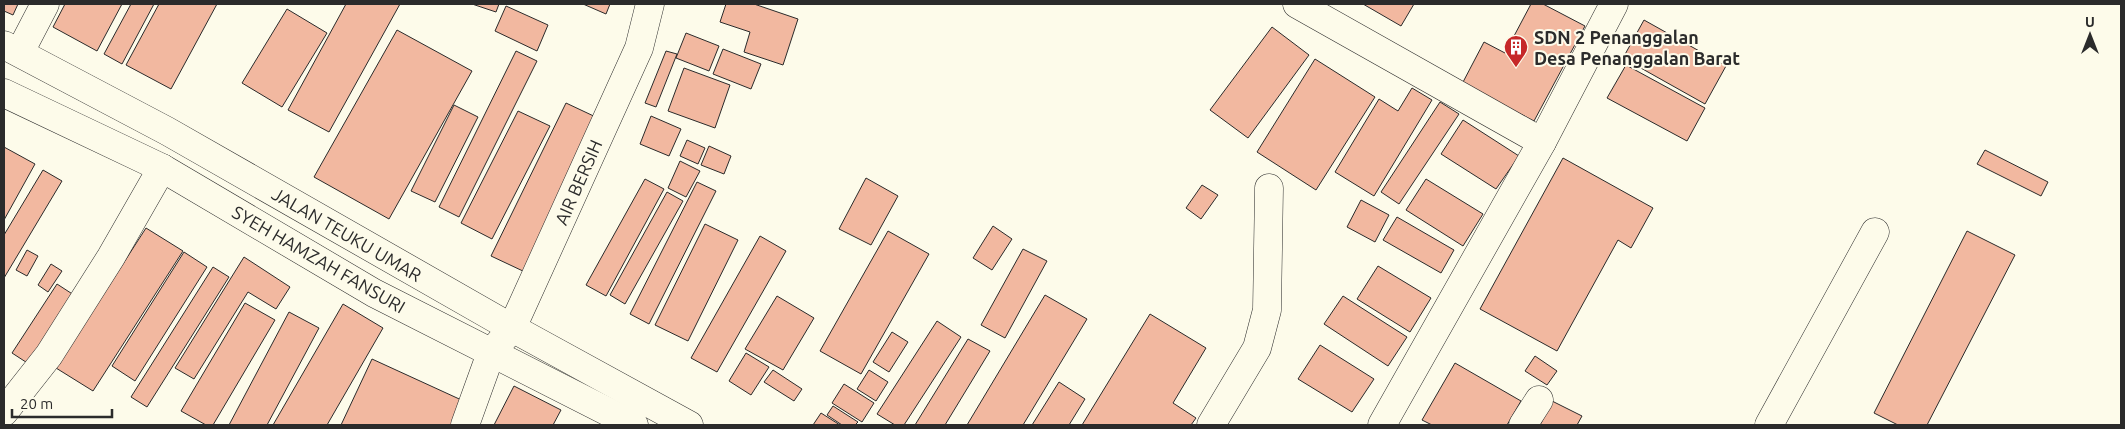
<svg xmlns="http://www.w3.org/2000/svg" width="2125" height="429" viewBox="0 0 2125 429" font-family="Ubuntu,sans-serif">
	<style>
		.building { fill: #f2b8a0; stroke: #2b2b2b }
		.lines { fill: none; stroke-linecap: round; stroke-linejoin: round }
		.minor-casing { stroke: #2b2b2b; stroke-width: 29 }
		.highway-casing { stroke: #2b2b2b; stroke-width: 29 }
		.minor { stroke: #fdfbea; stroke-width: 28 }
		.highway { stroke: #fdfbea; stroke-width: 28 }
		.labels { text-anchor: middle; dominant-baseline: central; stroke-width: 4; stroke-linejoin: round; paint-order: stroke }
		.poi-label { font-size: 18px; font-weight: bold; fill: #2b2b2b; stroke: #fdfbea; text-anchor: start }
		.street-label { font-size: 18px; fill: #2b2b2b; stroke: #fdfbea }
	</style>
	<rect width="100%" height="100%" fill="#fdfbea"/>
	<g class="building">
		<path d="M4 4H18L13 15 4 11Z"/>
		<path d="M65 4H122L97 51 53 27Z"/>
		<path d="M131 4H154L122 64 104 54Z"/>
		<path d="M159 4H217L171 89 126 65Z"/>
		<path d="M346 4H400L329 132 288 110Z"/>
		<path d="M472 4H499L496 12Z"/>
		<path d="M583 4H610L606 14Z"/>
		<path d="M726 4H754L798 19 783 65 744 52 750 32 720 22Z"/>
		<path d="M1363 4H1414L1401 26Z"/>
		<path d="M1531 4H1543L1585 26 1534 121 1462 84 1484 42 1505 53Z"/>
		<path d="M506 6 548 25 537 51 495 31Z"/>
		<path d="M287 9 327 33 282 107 242 83Z"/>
		<path d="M1644 20 1726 66 1705 104 1623 58Z"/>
		<path d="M1272 27 1309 55 1248 138 1210 110Z"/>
		<path d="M397 30 472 71 389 219 314 177Z"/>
		<path d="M686 33 719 46 709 71 676 58Z"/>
		<path d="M723 49 761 64 751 89 713 74Z"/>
		<path d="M516 51 537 61 459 217 439 207Z"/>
		<path d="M666 51 677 54 656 107 645 103Z"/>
		<path d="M1315 59 1375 97 1316 190 1257 152Z"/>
		<path d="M1626 65 1705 108 1687 141 1607 98Z"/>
		<path d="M684 68 730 85 715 128 668 111Z"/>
		<path d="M1412 88 1432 100 1374 196 1335 172 1379 99 1398 111Z"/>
		<path d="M1440 102 1459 114 1399 204 1381 192Z"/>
		<path d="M566 103 600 119 525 272 491 256Z"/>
		<path d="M454 105 478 117 435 202 411 191Z"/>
		<path d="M518 111 550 126 492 239 461 223Z"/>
		<path d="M651 116 681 129 669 156 640 144Z"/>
		<path d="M1463 120 1519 156 1496 189 1441 154Z"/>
		<path d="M687 140 705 148 698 164 680 156Z"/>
		<path d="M709 146 731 156 724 174 701 165Z"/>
		<path d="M4 147 35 164 4 220Z"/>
		<path d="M1985 150 2048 182 2041 196 1977 164Z"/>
		<path d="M1563 158 1653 208 1631 248 1618 240 1557 351 1480 309Z"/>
		<path d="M680 161 700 171 686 197 668 188Z"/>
		<path d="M43 170 62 181 4 278V235Z"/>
		<path d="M866 178 898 196 871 245 839 229Z"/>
		<path d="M645 179 664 189 606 296 586 285Z"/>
		<path d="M1426 179 1483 214 1463 246 1406 210Z"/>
		<path d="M697 182 716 191 649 324 630 314Z"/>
		<path d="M1202 185 1218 195 1201 219 1186 208Z"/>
		<path d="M667 192 683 201 625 304 610 295Z"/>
		<path d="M1361 200 1389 215 1375 242 1347 227Z"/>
		<path d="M1397 217 1454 250 1441 273 1383 240Z"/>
		<path d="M705 224 738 240 688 341 655 325Z"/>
		<path d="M993 226 1012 239 992 270 973 258Z"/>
		<path d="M146 228 183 251 93 391 56 368Z"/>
		<path d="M888 231 929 254 861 374 820 351Z"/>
		<path d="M1967 231 2015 255 1927 425H1898L1874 413Z"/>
		<path d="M760 236 786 251 717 372 691 358Z"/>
		<path d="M1023 249 1047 261 1005 338 981 325Z"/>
		<path d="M27 250 38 256 27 276 16 270Z"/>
		<path d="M184 252 207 267 135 381 112 366Z"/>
		<path d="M244 257 290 287 276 309 248 292 194 379 175 368Z"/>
		<path d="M51 264 62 271 48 292 38 285Z"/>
		<path d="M1378 266 1431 298 1410 332 1357 299Z"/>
		<path d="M213 267 229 277 147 407 131 397Z"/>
		<path d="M57 284 77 297 32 366 12 353Z"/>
		<path d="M1045 295 1087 319 1023 425H967Z"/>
		<path d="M777 296 814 318 783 370 745 349Z"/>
		<path d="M1343 296 1407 337 1388 366 1324 324Z"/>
		<path d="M245 303 275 320 213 425H206L181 411Z"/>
		<path d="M343 304 383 328 327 425H273Z"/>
		<path d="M289 312 319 328 267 425H229Z"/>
		<path d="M1150 314 1206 348 1173 403 1196 418 1191 425H1082Z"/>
		<path d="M937 321 961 337 904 425H895L877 414Z"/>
		<path d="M892 332 908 342 889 372 873 362Z"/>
		<path d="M968 339 990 351 945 425H915Z"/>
		<path d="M1320 345 1374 379 1352 412 1298 379Z"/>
		<path d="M746 353 769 367 751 395 729 381Z"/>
		<path d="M1535 356 1557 371 1547 385 1525 371Z"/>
		<path d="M372 359 468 403 458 425H341Z"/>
		<path d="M1455 363 1521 401 1507 425H1432L1422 420Z"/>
		<path d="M773 370 802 389 794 401 764 382Z"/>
		<path d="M869 370 888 382 876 401 857 389Z"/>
		<path d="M1059 382 1085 399 1069 425H1032Z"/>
		<path d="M844 384 874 403 862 422 832 403Z"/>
		<path d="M514 386 561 410 553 425H494Z"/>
		<path d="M1552 401 1582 416 1577 425H1540Z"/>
		<path d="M833 406 858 422 855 425H842L827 415Z"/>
		<path d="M821 413 840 425H813Z"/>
	</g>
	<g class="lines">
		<g class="minor-casing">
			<g id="minor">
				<path d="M1297 4 1542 142"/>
				<path d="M20 52 45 4"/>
				<path d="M4 412 49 355 111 257 162 168"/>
				<path d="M465 425 491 353 512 328 639 48 650 4"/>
				<path d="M1211 425 1257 348 1267 310 1269 188"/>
				<path d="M1382 425 1542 142 1614 4"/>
				<path d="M1523 425 1539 400"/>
				<path d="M1769 425 1875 232"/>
			</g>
		</g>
		<g class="highway-casing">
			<g id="highway">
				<path d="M4 45 167 131 512 328 689 425"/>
				<path d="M4 93 162 168 374 293 634 425"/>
			</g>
		</g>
		<use href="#minor" class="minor"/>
		<use href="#highway" class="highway"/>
	</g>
	<defs>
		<g id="building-pin" transform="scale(1.25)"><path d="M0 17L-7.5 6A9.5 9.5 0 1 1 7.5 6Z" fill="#c62828" stroke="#fdfbea"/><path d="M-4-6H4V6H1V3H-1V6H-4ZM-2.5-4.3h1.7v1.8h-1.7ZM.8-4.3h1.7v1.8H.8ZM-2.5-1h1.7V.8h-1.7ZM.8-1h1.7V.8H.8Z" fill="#fff"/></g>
	</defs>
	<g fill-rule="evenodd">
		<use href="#building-pin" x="1516" y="47"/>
	</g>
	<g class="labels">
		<g class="poi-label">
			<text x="1534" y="37">SDN 2 Penanggalan<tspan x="1534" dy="21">Desa Penanggalan Barat</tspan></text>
		</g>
		<g class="street-label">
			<text transform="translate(578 182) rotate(-66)">AIR BERSIH</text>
			<text transform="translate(347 234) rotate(30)">JALAN TEUKU UMAR</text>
			<text transform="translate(319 259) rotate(30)">SYEH HAMZAH FANSURI</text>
		</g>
	</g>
	<rect width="2125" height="429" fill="none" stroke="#2b2b2b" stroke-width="10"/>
	<g transform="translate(2090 35)" stroke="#fdfbea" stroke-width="4" paint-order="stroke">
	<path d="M0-4L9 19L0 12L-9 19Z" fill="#2b2b2b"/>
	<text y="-8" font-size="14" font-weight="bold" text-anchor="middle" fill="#2b2b2b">U</text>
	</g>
	<path d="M12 409v8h100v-8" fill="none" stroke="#2b2b2b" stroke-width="2.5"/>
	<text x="20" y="409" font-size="15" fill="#2b2b2b" stroke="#fdfbea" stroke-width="4" paint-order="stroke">20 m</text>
</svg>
